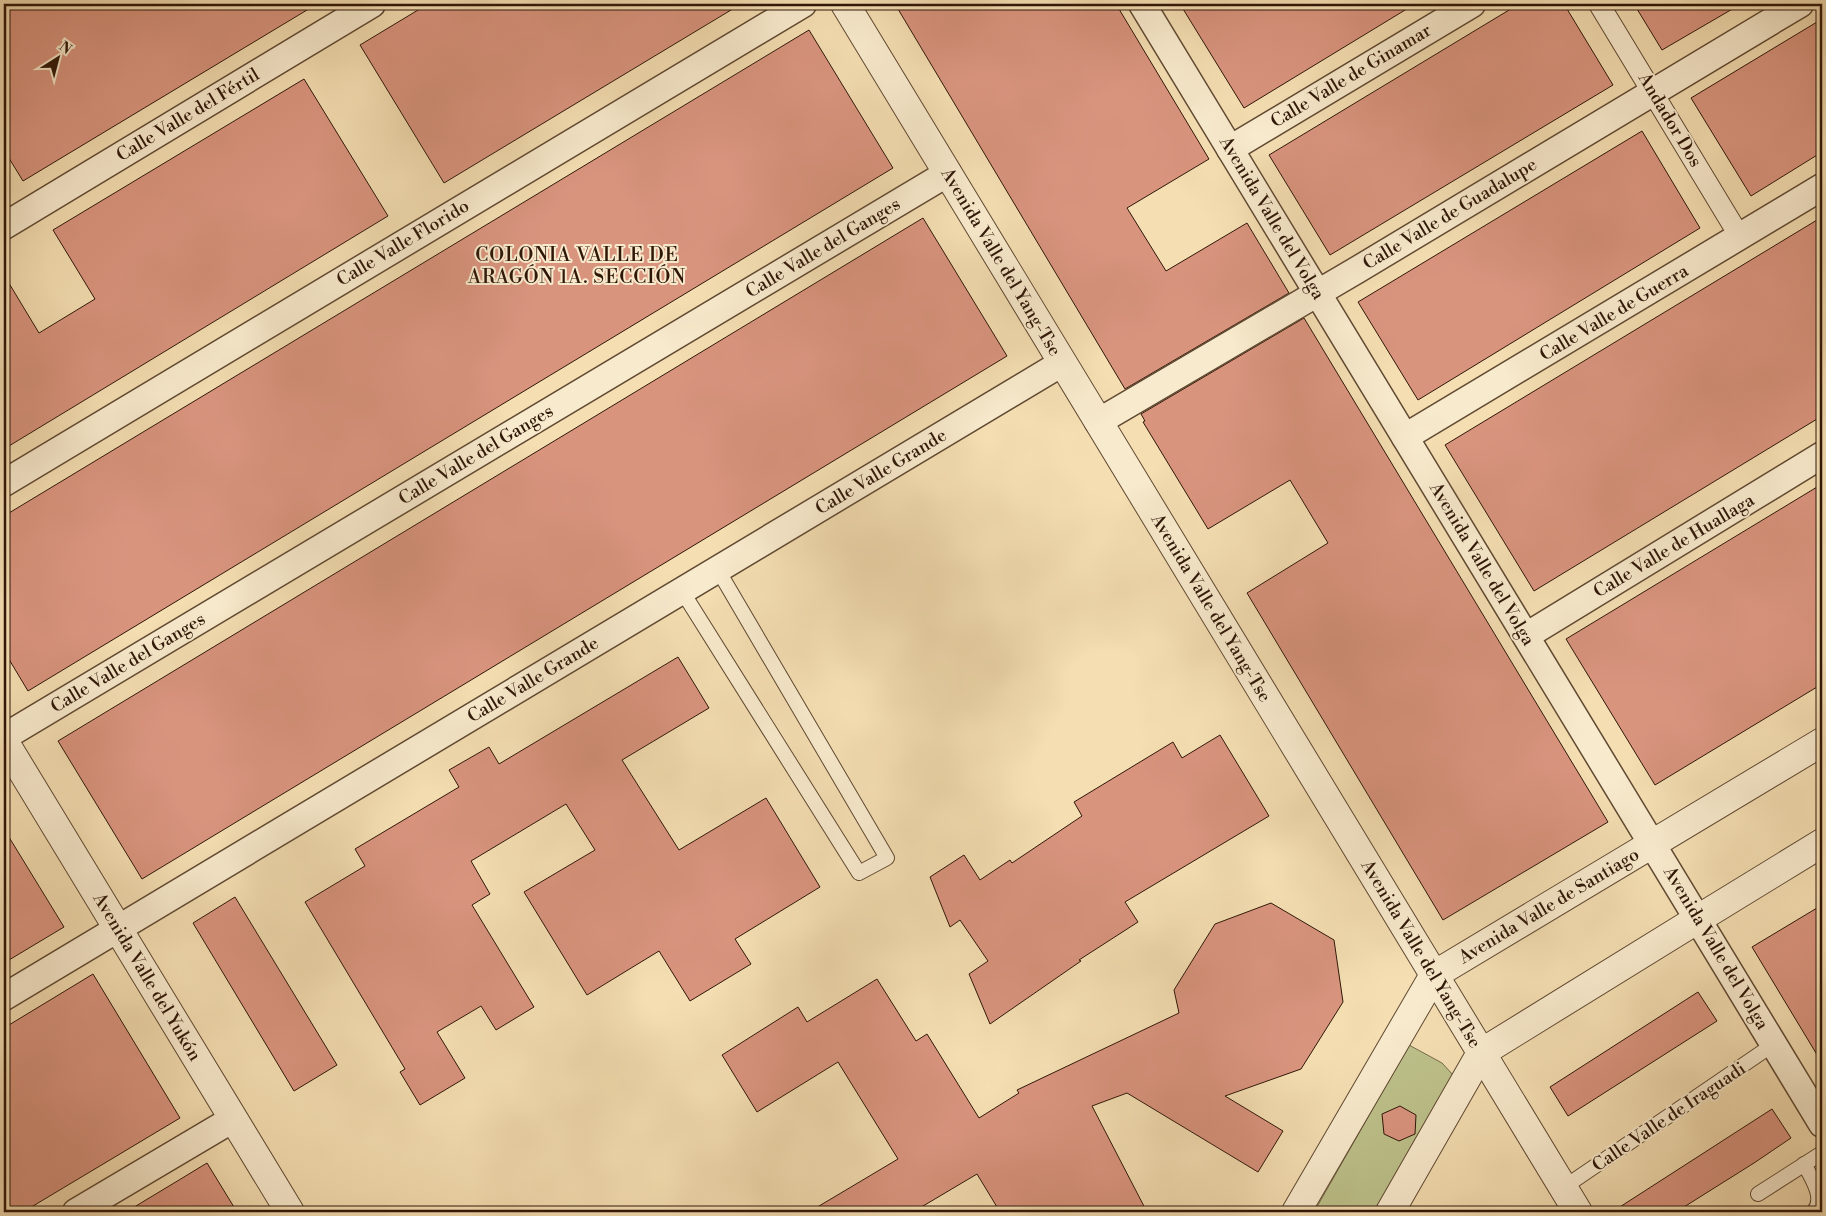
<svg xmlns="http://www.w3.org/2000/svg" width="1826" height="1216" viewBox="0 0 1826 1216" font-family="'Libre Bodoni',serif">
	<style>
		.green { fill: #bdc18b; stroke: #766c4a }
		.building { fill: #d9947e; stroke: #2f1708 }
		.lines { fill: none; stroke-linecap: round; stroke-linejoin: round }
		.service-casing { stroke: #604932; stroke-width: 16 }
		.pedestrian-casing { stroke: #604932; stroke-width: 22 }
		.minor-casing { stroke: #604932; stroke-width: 29 }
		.tertiary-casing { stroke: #604932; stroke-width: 30 }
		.service { stroke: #f8eacd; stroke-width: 14 }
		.pedestrian { stroke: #f8eacd; stroke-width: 20 }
		.minor { stroke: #f8eacd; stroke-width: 26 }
		.tertiary { stroke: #f8eacd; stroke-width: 28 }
		.labels { text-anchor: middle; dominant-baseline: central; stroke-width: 4; stroke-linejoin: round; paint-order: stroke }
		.street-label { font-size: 18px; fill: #2f1708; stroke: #f8eacd }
		.neighbourhood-label { font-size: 19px; letter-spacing: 1px; fill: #2f1708; stroke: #f8eacd }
	</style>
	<rect width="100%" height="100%" fill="#f4deb2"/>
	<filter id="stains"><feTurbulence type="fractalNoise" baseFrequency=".004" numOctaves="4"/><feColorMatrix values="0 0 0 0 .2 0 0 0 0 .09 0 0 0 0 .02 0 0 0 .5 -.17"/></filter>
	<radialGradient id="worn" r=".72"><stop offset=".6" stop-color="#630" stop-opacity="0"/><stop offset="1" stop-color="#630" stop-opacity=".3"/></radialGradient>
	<path class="green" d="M1409 1045 1442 1063 1454 1076 1374 1212H1314Z"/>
	<g class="building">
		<path d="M4 4H317L23 181 4 150Z"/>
		<path d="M428 4H741L444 183 360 45Z"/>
		<path d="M895 4H1116L1209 159 1127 208 1166 271 1247 223 1289 293 1125 389Z"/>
		<path d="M1180 4H1415L1244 108Z"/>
		<path d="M1519 4H1564L1613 85 1330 255 1269 155Z"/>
		<path d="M1634 4H1741L1662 50Z"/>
		<path d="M1822 19V152L1751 196 1691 98Z"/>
		<path d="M809 30 893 168 28 691 4 651V516Z"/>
		<path d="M304 79 388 216 4 449V275L39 333 95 299 53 230Z"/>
		<path d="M1642 131 1700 228 1418 400 1358 302Z"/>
		<path d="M1822 217V416L1534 591 1445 445Z"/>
		<path d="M923 218 1007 356 142 879 58 741Z"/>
		<path d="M1304 318 1608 822 1443 920 1247 593 1328 543 1290 480 1208 529 1143 422 1145 421 1141 414Z"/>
		<path d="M1822 484V684L1655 785 1566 639Z"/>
		<path d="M678 657 709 708 622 760 679 850 766 798 820 887 735 939 751 964 690 1001 659 951 587 995 524 892 595 850 566 804 471 861 490 894 472 905 534 1007 496 1030 481 1006 437 1032 465 1078 420 1105 400 1072 405 1069 305 902 365 866 355 849 459 787 449 770 489 747 499 764Z"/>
		<path d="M1220 735 1269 816 1125 902 1138 922 1079 960 1081 961 990 1024 969 974 988 961 960 920 950 927 930 877 964 855 980 880 1010 860 1012 863 1082 816 1074 802 1173 742 1182 758Z"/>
		<path d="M4 829 64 927 4 963Z"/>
		<path d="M235 897 337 1065 294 1091 193 923Z"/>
		<path d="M1271 903 1334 940 1343 1002 1301 1069 1225 1096 1283 1131 1258 1172 1127 1093 1092 1106 1147 1212H1000L977 1174 913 1212H809L898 1159 838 1062 757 1112 722 1055 798 1007 807 1022 877 979 916 1041 927 1034 979 1118 1019 1093 1017 1090 1179 1013 1174 990 1215 924Z"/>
		<path d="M1822 905V1063L1752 947Z"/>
		<path d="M93 974 180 1118 23 1212H4V1028Z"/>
		<path d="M1698 992 1717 1021 1568 1116 1550 1087Z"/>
		<path d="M1400 1106 1416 1115 1415 1134 1399 1141 1384 1134 1382 1114Z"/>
		<path d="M1772 1109 1791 1138 1754 1163 1676 1212H1612Z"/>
		<path d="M207 1163 237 1212H126L179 1180Z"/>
	</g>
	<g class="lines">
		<g class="service-casing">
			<g id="service">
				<path d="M682 591 859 873 887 858 718 570"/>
				<path d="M1804 1164C1812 1178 1826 1200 1813 1212"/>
				<path d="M1563 1188 1774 1044"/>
				<path d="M1758 1194 1822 1153"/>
			</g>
		</g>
		<g class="pedestrian-casing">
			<path id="pedestrian" d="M1599 4 1740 237"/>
		</g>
		<g class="minor-casing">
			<g id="minor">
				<path d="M1142 4 1822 1124"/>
				<path d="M1230 149 1472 4"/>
				<path d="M4 226 372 4"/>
				<path d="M1098 422 1357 270 1800 4"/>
				<path d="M1405 437 1822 187"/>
				<path d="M4 483 803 4"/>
				<path d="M1526 636 1822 455"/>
				<path d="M4 737 948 173"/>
				<path d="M4 997 1062 363"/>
				<path d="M76 1212 233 1119"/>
			</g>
		</g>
		<g class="tertiary-casing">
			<g id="tertiary">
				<path d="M845 4 1578 1212"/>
				<path d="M4 741 290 1212"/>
				<path d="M1296 1212 1434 975 1822 742"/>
				<path d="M1390 1212 1481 1053 1698 919 1822 843"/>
			</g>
		</g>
		<use href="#service" class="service"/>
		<use href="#pedestrian" class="pedestrian"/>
		<use href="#minor" class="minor"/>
		<use href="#tertiary" class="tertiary"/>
	</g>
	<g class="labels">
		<g class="street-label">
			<text transform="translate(1351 76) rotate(-31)">Calle Valle de Ginamar</text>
			<text transform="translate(188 115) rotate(-31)">Calle Valle del Fértil</text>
			<text transform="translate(1670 120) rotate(59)">Andador Dos</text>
			<text transform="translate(1450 214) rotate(-31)">Calle Valle de Guadalupe</text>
			<text transform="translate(1272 218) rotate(59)">Avenida Valle del Volga</text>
			<text transform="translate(403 243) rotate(-31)">Calle Valle Florido</text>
			<text transform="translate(823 248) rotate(-31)">Calle Valle del Ganges</text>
			<text transform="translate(1001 262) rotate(59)">Avenida Valle del Yang-Tse</text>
			<text transform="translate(1614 313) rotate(-31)">Calle Valle de Guerra</text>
			<text transform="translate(476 455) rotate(-31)">Calle Valle del Ganges</text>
			<text transform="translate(881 472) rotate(-31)">Calle Valle Grande</text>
			<text transform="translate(1674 546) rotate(-31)">Calle Valle de Huallaga</text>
			<text transform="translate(1482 564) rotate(59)">Avenida Valle del Volga</text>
			<text transform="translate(1211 608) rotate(59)">Avenida Valle del Yang-Tse</text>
			<text transform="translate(128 663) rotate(-31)">Calle Valle del Ganges</text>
			<text transform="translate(533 680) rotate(-31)">Calle Valle Grande</text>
			<text transform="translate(1549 906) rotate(-31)">Avenida Valle de Santiago</text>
			<text transform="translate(1716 948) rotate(59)">Avenida Valle del Volga</text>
			<text transform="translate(1421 954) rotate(59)">Avenida Valle del Yang-Tse</text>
			<text transform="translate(147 977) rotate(59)">Avenida Valle del Yukón</text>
			<text transform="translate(1669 1117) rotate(-34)">Calle Valle de Iraguadi</text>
		</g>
		<g class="neighbourhood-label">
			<text x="577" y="255">COLONIA VALLE DE<tspan x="577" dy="22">ARAGÓN 1A. SECCIÓN</tspan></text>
		</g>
	</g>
	<rect width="1826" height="1216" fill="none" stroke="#f4deb2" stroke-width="20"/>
	<rect x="5" y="5" width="1816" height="1206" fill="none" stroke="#2f1708" stroke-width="2.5"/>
	<rect x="10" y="10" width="1806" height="1196" fill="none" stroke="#2f1708"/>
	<g transform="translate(58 58) rotate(36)" stroke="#f8eacd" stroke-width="4" paint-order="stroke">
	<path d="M0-4L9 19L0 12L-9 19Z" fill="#2f1708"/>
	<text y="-8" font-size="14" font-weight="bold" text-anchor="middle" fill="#2f1708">N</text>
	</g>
	<rect width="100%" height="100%" filter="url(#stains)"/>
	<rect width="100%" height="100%" fill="url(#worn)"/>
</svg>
